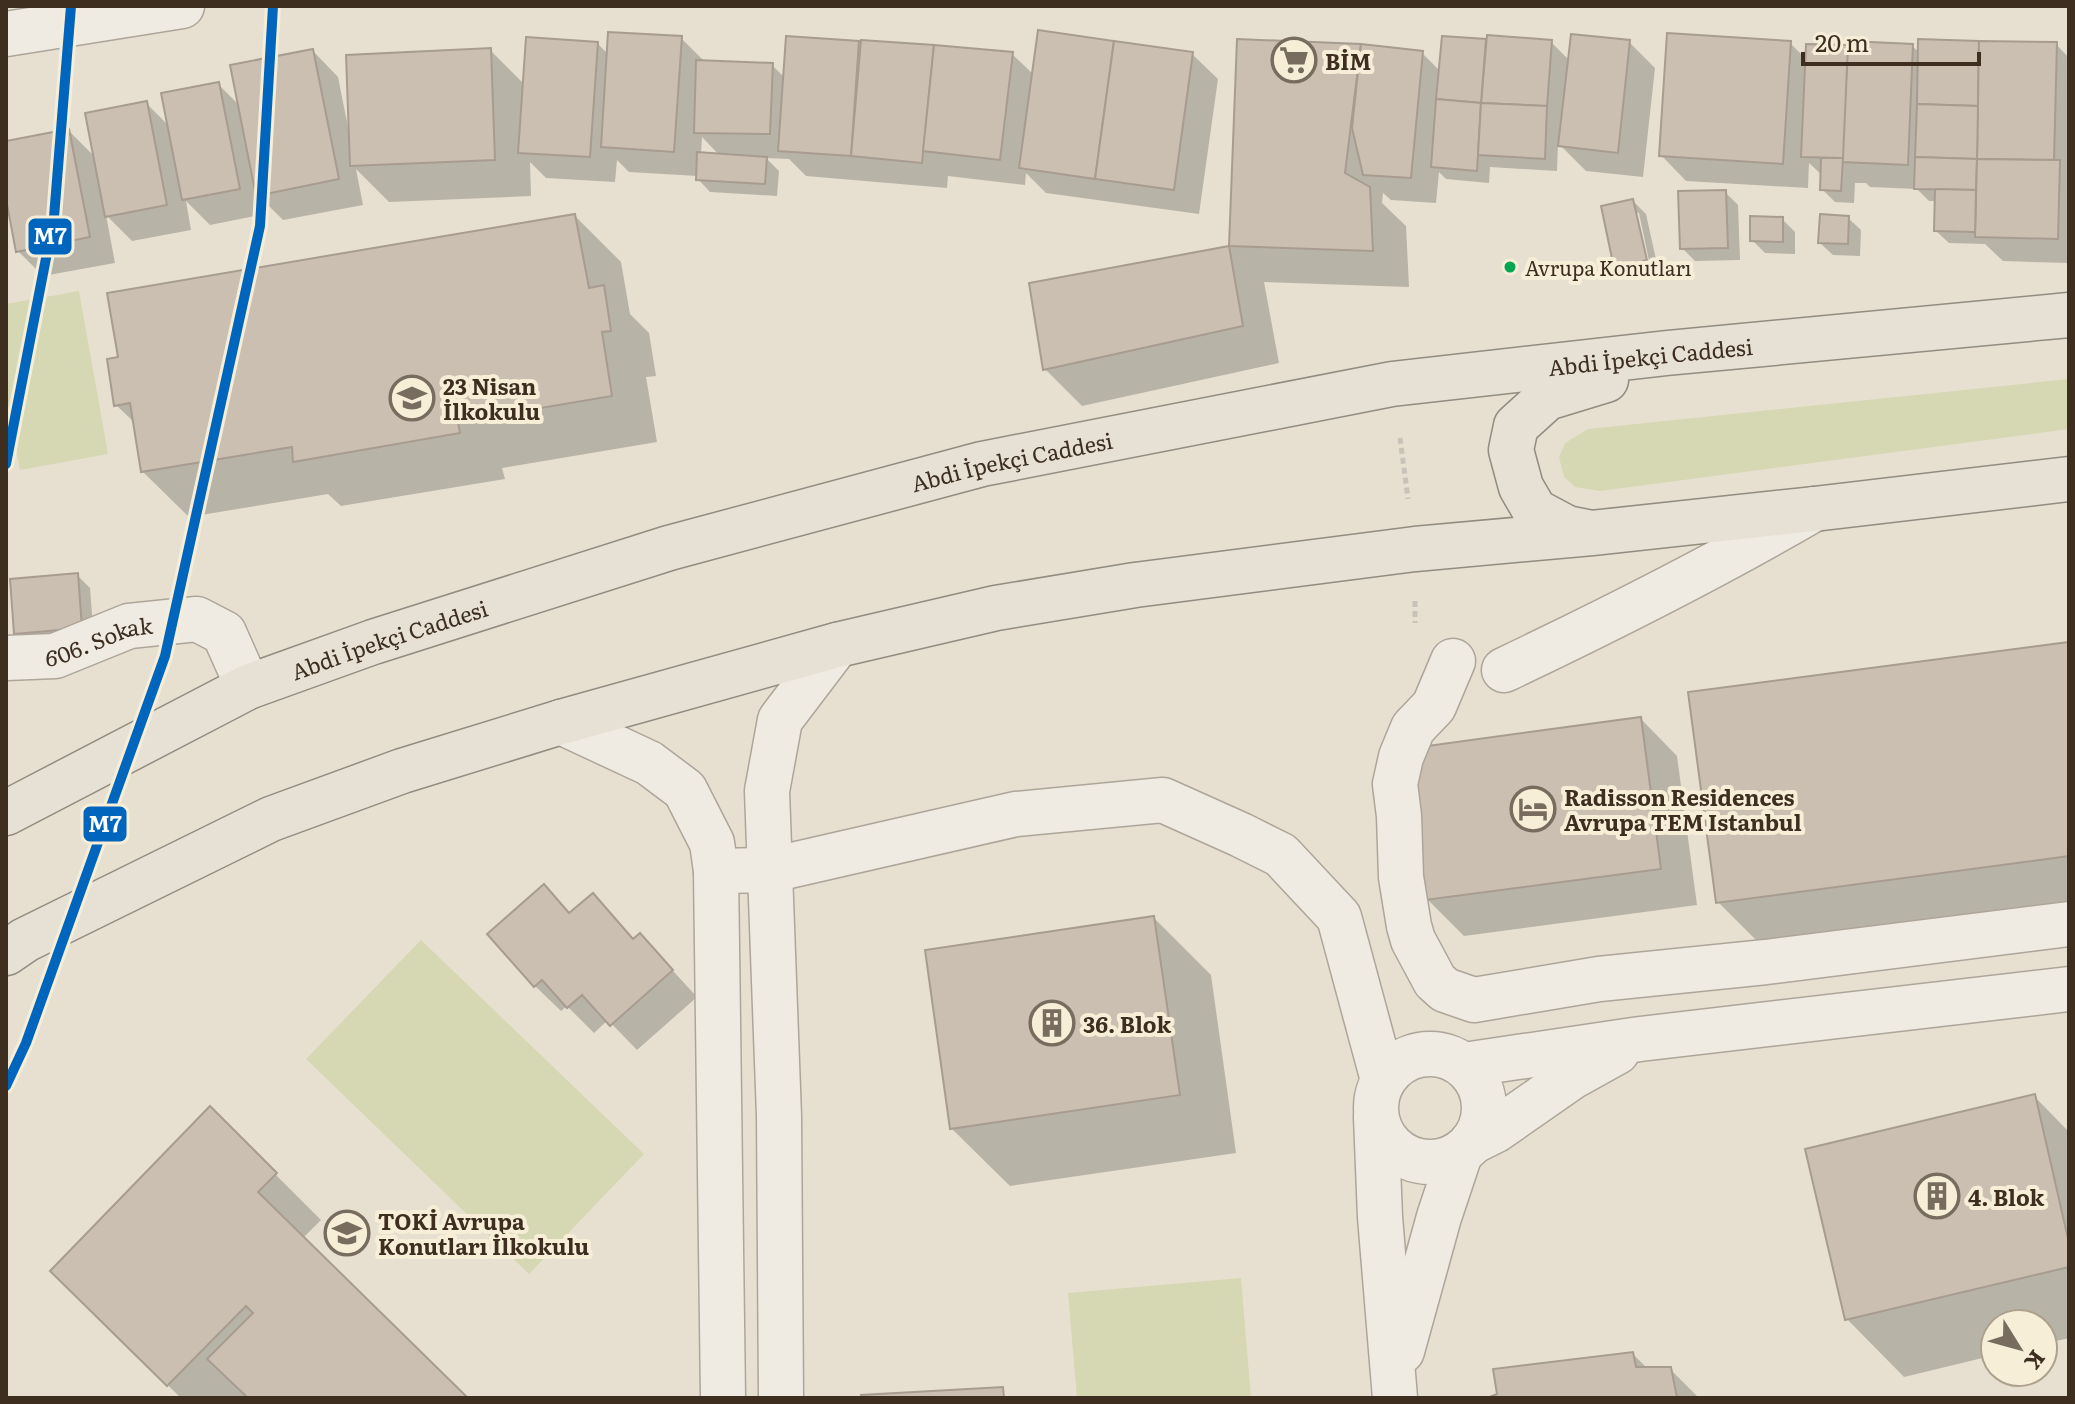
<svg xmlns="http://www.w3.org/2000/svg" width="2075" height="1404" viewBox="0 0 2075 1404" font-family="Literata,serif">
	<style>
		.green { fill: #d6d7b3 }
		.shadow { fill: #0003; fill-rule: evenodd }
		.building { fill: #cbbfb2; stroke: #a89c90; stroke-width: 2 }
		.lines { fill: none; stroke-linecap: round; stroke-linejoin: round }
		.minor-casing { stroke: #ada599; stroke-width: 47 }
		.major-casing { stroke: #928b80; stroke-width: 47 }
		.path { stroke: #c8c2b9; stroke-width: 5; stroke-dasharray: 6 4; stroke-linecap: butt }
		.minor { stroke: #efebe3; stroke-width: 44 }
		.major { stroke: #e6e1d4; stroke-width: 44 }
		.metro-1-casing { stroke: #f7eed8; stroke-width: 16 }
		.metro-1 { stroke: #0065bd; stroke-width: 10 }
		.bus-dot { fill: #00a651; stroke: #f7eed8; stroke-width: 3 }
		.labels { text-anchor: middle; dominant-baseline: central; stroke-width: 8; stroke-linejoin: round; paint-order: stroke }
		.bus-label { font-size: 20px; fill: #3d2e20; stroke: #f7eed8; text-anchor: start }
		.poi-label { font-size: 22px; font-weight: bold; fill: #3d2e20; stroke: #f7eed8; text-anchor: start }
		.street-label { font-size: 22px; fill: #3d2e20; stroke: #f7eed8 }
		.line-badge { stroke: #f7eed8; stroke-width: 3 }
		.badge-label { font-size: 22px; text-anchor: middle; font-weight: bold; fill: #fff }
	</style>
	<rect width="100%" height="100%" fill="#e7e0d1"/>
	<g class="green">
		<path d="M79 291 108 454 20 470 6 391V304Z"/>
		<path d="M2069 379V429L1600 491 1575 487 1564 477 1559 457 1565 443 1588 429Z"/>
		<path d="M421 940 644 1154 529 1274 306 1059Z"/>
		<path d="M1241 1278 1251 1398H1077L1068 1293Z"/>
	</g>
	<g class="shadow">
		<path d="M681 38 705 62 772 65 785 78 858 43 862 47 1012 54 1034 75 1192 54 1218 79 1199 214 1046 193 1026 173 1025 185 948 176 947 188 806 176 789 159 766 158 779 171 777 196 710 192 698 179V176L629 172 617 160 615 182 546 178 530 162 531 196 389 202 356 169 363 205 283 220 261 198 264 214 210 225 186 201 191 230 132 241 106 215 115 263 43 276 18 251 6 189V143L69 131 96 158 146 103 169 126 218 84 240 106 313 51 338 77 348 127 490 50 525 85 598 44 609 55ZM702 137 720 156 701 154Z"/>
		<path d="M1239 41 1361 46 1422 53 1441 72 1485 41 1488 44 1551 42 1570 61 1629 42 1655 68 1643 177 1586 171 1558 143 1557 171 1490 167 1489 183 1446 179 1439 172 1436 203 1391 200 1383 193 1382 203 1406 226 1409 287 1264 282 1279 363 1082 406 1045 369 1031 284 1231 247Z"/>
		<path d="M1790 43 1807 60 1912 46 1920 53 2056 44 2069 58V263L2003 261 1985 244 1949 243 1936 231 1937 201H1929L1917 189 1870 187 1866 183H1855L1854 203 1835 202 1822 189 1823 176 1809 163 1808 188 1686 181 1661 155Z"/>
		<path d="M1725 192 1738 205 1740 260 1695 261 1682 248Z"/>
		<path d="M1633 201 1646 214 1659 273 1629 280 1616 267ZM1634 213H1639L1651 270H1647Z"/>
		<path d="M575 216 621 262 630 314 649 333 656 376 646 377 657 442 502 468 505 479 341 506 328 494 189 517 143 472 136 424 116 405Z"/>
		<path d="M1848 218 1861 230 1860 256 1833 255 1820 243Z"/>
		<path d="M1782 219 1795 232V254L1765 253 1752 240Z"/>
		<path d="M77 575 90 588 94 640 29 645 16 633Z"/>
		<path d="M2069 644V907L1764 948 1718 902Z"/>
		<path d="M1641 719 1677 756 1697 905 1464 936 1427 899Z"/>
		<path d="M544 886 571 914 593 895 635 940 640 935 697 997 637 1050 608 1020 594 1033 567 1006 561 1011 535 986Z"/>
		<path d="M1154 918 1211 975 1236 1153 1010 1186 952 1129Z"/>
		<path d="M2034 1096 2069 1132V1338L2043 1344V1324H1995V1355L1904 1377 1847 1319Z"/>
		<path d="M210 1109 321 1220 302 1239 465 1398H250L248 1396 245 1398H181L98 1317Z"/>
		<path d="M1633 1354 1648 1369H1670L1699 1398H1493Z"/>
	</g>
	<g class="building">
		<path d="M1038 30 1114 41 1095 179 1019 168Z"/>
		<path d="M608 32 682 36 674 152 601 147Z"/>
		<path d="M1667 33 1791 41 1783 164 1659 156Z"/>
		<path d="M1571 34 1630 40 1618 153 1558 146Z"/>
		<path d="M1487 35 1552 40 1547 106 1481 103Z"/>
		<path d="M786 36 859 41 851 156 778 151Z"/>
		<path d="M1442 36 1486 39 1481 103 1436 99Z"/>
		<path d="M526 37 598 42 590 157 518 153Z"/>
		<path d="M1237 39 1361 44 1345 173 1370 187 1373 251 1229 246Z"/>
		<path d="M1918 39 1979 41 1978 106 1917 104Z"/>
		<path d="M861 40 934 45 922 163 851 156Z"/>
		<path d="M1114 41 1193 52 1174 190 1095 179Z"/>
		<path d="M1848 41 1913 44 1908 165 1842 162Z"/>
		<path d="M1979 41 2057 42 2054 160 1977 159Z"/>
		<path d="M1361 44 1423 51 1411 178 1363 175 1352 128Z"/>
		<path d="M1806 44 1848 45 1843 158 1801 157Z"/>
		<path d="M934 45 1013 52 1000 160 923 151Z"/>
		<path d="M491 48 495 160 350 166 346 55Z"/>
		<path d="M313 49 339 179 256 196 230 65Z"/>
		<path d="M696 60 773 63 770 134 694 133Z"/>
		<path d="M219 82 240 189 182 200 161 93Z"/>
		<path d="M1436 99 1481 103 1477 171 1431 167Z"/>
		<path d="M147 101 167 205 105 217 85 113Z"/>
		<path d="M1481 103 1547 106 1545 159 1478 155Z"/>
		<path d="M1917 104 1978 106 1977 159 1915 157Z"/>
		<path d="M69 129 90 237 16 252 6 199V141Z"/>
		<path d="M697 152 767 157 765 184 696 180Z"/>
		<path d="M1915 157 1977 159 1976 190 1914 189Z"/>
		<path d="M1821 158H1843L1841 191 1820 190Z"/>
		<path d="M1977 159 2060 160 2058 239 1975 237Z"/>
		<path d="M1935 189 1976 190 1975 232 1934 231Z"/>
		<path d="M1726 190 1728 248 1680 249 1678 191Z"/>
		<path d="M1633 199 1647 260 1614 268 1601 206Z"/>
		<path d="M575 214 589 288 604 285 611 331 602 332 612 396 458 422 460 433 293 462 292 447 141 472 130 403 114 406 107 359 118 357 107 293Z"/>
		<path d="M1820 214 1849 216 1848 244 1818 243Z"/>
		<path d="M1750 216 1783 217V242L1750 241Z"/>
		<path d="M1229 246 1243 326 1043 370 1029 283Z"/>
		<path d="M78 573 82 628 14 634 10 579Z"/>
		<path d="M2069 642V856L1716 903 1688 692Z"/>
		<path d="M1641 717 1661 869 1425 900 1405 749Z"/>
		<path d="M544 884 569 913 593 893 633 939 640 933 673 970 610 1026 582 995 567 1008 542 980 534 987 487 934Z"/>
		<path d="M1154 916 1180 1095 950 1129 925 950Z"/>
		<path d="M2035 1094 2069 1243V1267L1845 1320 1805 1149Z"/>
		<path d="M210 1106 277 1173 258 1192 468 1398H248L207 1359 253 1313 246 1306 167 1386 50 1271Z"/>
		<path d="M1633 1352 1636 1367H1671L1677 1398H1487L1497 1394 1493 1369Z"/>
		<path d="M1003 1387 1004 1398H862L861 1395Z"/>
	</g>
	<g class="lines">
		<g class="minor-casing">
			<g id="minor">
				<path d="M6 34 182 6"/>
				<path id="s1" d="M6 658 55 656 129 626 197 619 224 633 248 687"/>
				<path d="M1453 661 1434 706 1413 728 1401 757 1395 784 1399 816 1401 877 1409 926 1413 940 1435 981 1445 990 1474 1000 1599 979 1766 962 2069 924"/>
				<path d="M1504 670C1609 620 1713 568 1814 509"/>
				<path d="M561 722 649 763 685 790 712 843 716 871 723 1398"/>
				<path d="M716 871 771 870 1016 814 1163 800 1241 835 1281 855 1339 917 1383 1080"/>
				<circle cx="1430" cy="1108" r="54"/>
				<path d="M1464 1065 1640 1039 2069 989"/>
				<path d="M1376 1117 1380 1217 1395 1398"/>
				<path d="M1472 1142 1496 1130 1572 1077 1617 1052"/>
				<path d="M1402 1351 1439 1217 1460 1154"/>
				<path d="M781 1398 779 1116 767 791 780 720 837 645"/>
			</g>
		</g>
		<g class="major-casing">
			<g id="major">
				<path d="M1587 532 1567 528 1535 511 1521 487 1511 450 1516 426 1547 398 1606 380"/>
				<path id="s2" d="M6 813 248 687 373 642 669 548 982 464 1392 384 1667 353 2069 315"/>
				<path d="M6 953 25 940 271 819 402 771 561 722 837 645 996 608 1135 585 1415 549 1592 533 1814 509 2069 479"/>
			</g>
		</g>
		<g class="path">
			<path d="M1400 438 1408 499"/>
			<path d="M1415 601V623"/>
		</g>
		<use href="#minor" class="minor"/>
		<use href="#major" class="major"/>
		<g class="metro-1-casing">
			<g id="metro-1">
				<path d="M6 464 54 217 71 6"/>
				<path d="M6 1086 26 1043 165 656 260 226 273 6"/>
			</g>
		</g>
		<use href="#metro-1" class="metro-1"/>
	</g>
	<defs>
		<g id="supermarket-ring" transform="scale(2.3)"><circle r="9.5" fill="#f7eed8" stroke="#786c5e" stroke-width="1.5"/><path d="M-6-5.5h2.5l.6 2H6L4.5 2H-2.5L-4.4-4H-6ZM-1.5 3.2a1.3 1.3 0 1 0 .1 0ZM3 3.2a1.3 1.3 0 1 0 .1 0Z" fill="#786c5e"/></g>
		<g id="school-ring" transform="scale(2.3)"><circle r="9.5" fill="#f7eed8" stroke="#786c5e" stroke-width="1.5"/><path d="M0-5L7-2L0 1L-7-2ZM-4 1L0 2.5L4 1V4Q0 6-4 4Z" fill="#786c5e"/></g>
		<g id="hotel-ring" transform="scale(2.3)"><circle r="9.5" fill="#f7eed8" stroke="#786c5e" stroke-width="1.5"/><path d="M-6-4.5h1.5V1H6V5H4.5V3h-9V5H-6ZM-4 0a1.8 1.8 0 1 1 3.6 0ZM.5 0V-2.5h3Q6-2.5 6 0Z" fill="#786c5e"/></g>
		<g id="building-ring" transform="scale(2.3)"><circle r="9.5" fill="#f7eed8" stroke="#786c5e" stroke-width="1.5"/><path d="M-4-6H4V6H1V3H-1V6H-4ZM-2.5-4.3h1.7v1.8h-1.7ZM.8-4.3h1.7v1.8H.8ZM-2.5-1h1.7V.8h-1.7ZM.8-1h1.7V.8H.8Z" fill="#786c5e"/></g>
	</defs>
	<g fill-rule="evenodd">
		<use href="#supermarket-ring" x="1294" y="60"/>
		<use href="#school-ring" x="412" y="398"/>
		<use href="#hotel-ring" x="1533" y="809"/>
		<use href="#building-ring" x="1052" y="1023"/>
		<use href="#building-ring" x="1937" y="1196"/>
		<use href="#school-ring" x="347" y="1233"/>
	</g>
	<circle class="bus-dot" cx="1510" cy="267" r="7"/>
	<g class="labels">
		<g class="bus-label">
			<text x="1525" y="267">Avrupa Konutları</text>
		</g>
		<g class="poi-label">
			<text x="1325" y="60">BİM</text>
			<text x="443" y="385">23 Nisan<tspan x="443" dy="25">İlkokulu</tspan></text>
			<text x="1564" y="796">Radisson Residences<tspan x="1564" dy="25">Avrupa TEM Istanbul</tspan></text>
			<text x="1083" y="1023">36. Blok</text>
			<text x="1968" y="1196">4. Blok</text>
			<text x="378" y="1220">TOKİ Avrupa<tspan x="378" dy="25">Konutları İlkokulu</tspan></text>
		</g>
		<g class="street-label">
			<text stroke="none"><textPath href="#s2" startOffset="1718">Abdi İpekçi Caddesi</textPath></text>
			<text stroke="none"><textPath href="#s2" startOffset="1070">Abdi İpekçi Caddesi</textPath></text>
			<text stroke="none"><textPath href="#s2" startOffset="422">Abdi İpekçi Caddesi</textPath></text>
			<text stroke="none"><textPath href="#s1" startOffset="96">606. Sokak</textPath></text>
		</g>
	</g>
	<g class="line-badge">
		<rect x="27" y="217" width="46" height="39" rx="8" fill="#0065bd"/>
		<rect x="82" y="805" width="46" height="38" rx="8" fill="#0065bd"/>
	</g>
	<g class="badge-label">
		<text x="50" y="244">M7</text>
		<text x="105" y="832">M7</text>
	</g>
	<rect width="2075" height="1404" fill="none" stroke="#3d2e20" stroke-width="16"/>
	<g transform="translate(2019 1348) rotate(127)"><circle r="38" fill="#f7eed8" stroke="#ada18e" stroke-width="2"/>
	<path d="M0-6L14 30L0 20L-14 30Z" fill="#786c5e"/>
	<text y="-12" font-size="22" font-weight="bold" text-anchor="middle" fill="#3d2e20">K</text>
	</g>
	<path d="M1803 52v12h176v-12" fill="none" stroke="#3d2e20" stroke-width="4"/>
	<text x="1815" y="52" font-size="24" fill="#3d2e20" stroke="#f7eed8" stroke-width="6" paint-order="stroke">20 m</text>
</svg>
